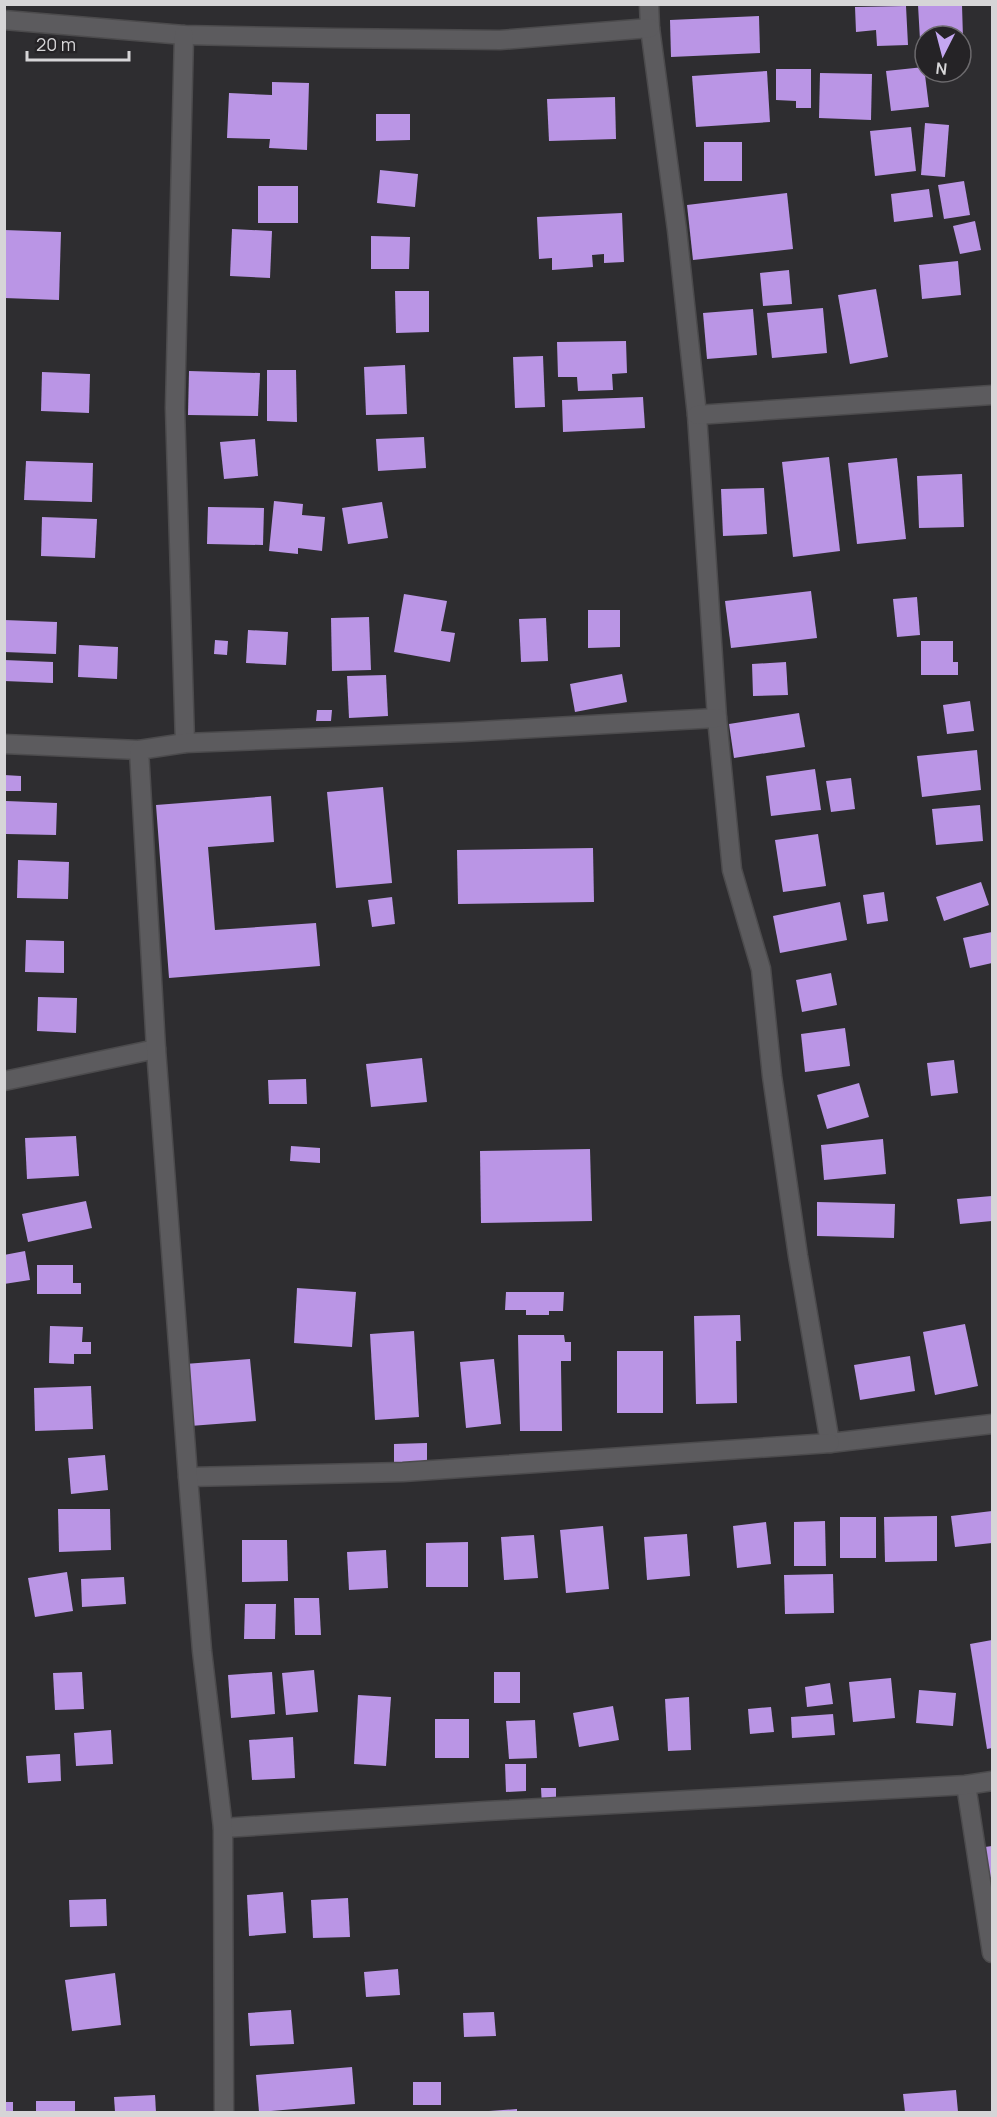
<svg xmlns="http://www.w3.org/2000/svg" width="997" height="2117" viewBox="0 0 997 2117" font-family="Manrope,sans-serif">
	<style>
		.building { fill: #ba95e5 }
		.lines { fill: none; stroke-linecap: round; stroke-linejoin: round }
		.street-casing { stroke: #4c4b4d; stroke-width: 21 }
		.street { stroke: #5c5b5e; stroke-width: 18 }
	</style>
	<rect width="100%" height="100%" fill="#2e2d30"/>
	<g class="building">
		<path d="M918 5H962L963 38H961V36H925V39L920 40Z"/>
		<path d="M906 6 908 45 877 46 876 30 856 32 855 7Z"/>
		<path d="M759 16 760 53 671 57 670 20Z"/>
		<path d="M924 67 929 107 891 111 886 71Z"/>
		<path d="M776 69H811V108H796V101L776 100Z"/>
		<path d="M767 71 770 122 696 127 692 76Z"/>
		<path d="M820 73 872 74 871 120 819 118Z"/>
		<path d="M272 82 309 83 307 150 269 148 270 139 227 138 229 93 272 95Z"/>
		<path d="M615 97 616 139 549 141 547 99Z"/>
		<path d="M376 114H410V140L376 141Z"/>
		<path d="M925 123 949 125 945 177 921 175Z"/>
		<path d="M911 127 916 171 875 176 870 131Z"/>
		<rect x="704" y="142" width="38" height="39"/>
		<path d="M380 170 418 174 415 207 377 203Z"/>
		<path d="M964 181 970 215 944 219 938 185Z"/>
		<rect x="258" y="186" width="40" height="37"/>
		<path d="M929 189 933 217 894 222 891 194Z"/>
		<path d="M787 193 793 249 693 260 687 205Z"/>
		<path d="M622 213 624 262 604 263V254L592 255 593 267 552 270V258L539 259 537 217Z"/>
		<path d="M975 221 981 250 960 254 953 226Z"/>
		<path d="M232 229 272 231 270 278 230 276Z"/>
		<path d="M4 230 61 232 59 300 4 298Z"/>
		<path d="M371 236 410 237 409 269H371Z"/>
		<path d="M958 261 961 295 922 299 919 265Z"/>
		<path d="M789 270 792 304 763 306 760 273Z"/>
		<path d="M876 289 888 357 850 364 838 295Z"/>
		<path d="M395 291H429V332L396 333Z"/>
		<path d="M823 308 827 353 772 358 767 313Z"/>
		<path d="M753 309 757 355 707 359 703 313Z"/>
		<path d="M626 341 627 373 612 374 613 390 578 391 577 377H558L557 342Z"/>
		<path d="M543 356 545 407 515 408 513 357Z"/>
		<path d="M405 365 407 414 366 415 364 367Z"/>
		<path d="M267 370H296L297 422 267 421Z"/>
		<path d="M189 371 260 373 258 416 188 415Z"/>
		<path d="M42 372 90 374 89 413 41 411Z"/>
		<path d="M643 397 645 428 563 432 562 400Z"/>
		<path d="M424 437 426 468 378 471 376 439Z"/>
		<path d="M255 439 258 476 224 479 220 442Z"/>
		<path d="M829 457 840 551 793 557 782 462Z"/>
		<path d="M897 458 906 539 857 544 848 463Z"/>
		<path d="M26 461 93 463 92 502 24 500Z"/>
		<path d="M962 474 964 527 919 528 917 476Z"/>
		<path d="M764 488 767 534 723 536 721 489Z"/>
		<path d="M274 501 303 504 302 515 325 517 322 551 298 548V554L269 551Z"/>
		<path d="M382 502 388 538 348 544 342 508Z"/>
		<path d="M208 507 264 508 263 545 207 544Z"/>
		<path d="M42 517 97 519 95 558 41 556Z"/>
		<path d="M811 591 817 638 731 648 725 601Z"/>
		<path d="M404 594 447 601 441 631 455 633 450 662 394 652Z"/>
		<path d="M917 597 920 635 897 637 893 599Z"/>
		<path d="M588 610H620V647L588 648Z"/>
		<path d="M369 617 371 670 332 671 331 618Z"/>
		<path d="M546 618 548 661 521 662 519 619Z"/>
		<path d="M4 620 57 622 56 654 4 652Z"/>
		<path d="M248 630 288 632 286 665 246 663Z"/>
		<path d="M215 640 228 641 227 655 214 654Z"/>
		<path d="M921 641H953V662H958V675H921Z"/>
		<path d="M79 645 118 647 117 679 78 677Z"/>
		<path d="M4 660 53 662V683L4 681Z"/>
		<path d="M786 662 788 695 753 696 752 664Z"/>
		<path d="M622 674 627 702 575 712 570 684Z"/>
		<path d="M386 675 388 716 349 718 347 676Z"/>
		<path d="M970 701 974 731 947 734 943 705Z"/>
		<path d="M317 710H332L331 721H316Z"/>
		<path d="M799 713 805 747 734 758 729 724Z"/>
		<path d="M977 750 981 790 922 797 917 756Z"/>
		<path d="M815 769 821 810 771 816 766 776Z"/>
		<path d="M4 775 21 776V791H4Z"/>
		<path d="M851 778 855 809 831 812 826 781Z"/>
		<path d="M383 787 392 883 336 888 327 792Z"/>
		<path d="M271 796 274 842 208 847 215 930 316 923 320 966 169 978 156 805Z"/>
		<path d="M6 801 57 803 56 835 6 834Z"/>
		<path d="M980 805 983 841 936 845 932 809Z"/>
		<path d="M818 834 826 886 783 892 775 840Z"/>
		<path d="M593 848 594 902 458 904 457 850Z"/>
		<path d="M18 860 69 862 68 899 17 898Z"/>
		<path d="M981 882 989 905 944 921 936 897Z"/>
		<path d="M884 892 888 921 867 924 863 895Z"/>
		<path d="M392 897 395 924 372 927 368 900Z"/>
		<path d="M840 902 847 940 780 953 773 916Z"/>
		<path d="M992 932V963L970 968 963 938Z"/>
		<path d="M26 940 64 941V973L25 972Z"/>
		<path d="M831 973 837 1005 802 1012 796 980Z"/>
		<path d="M38 997 77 998 76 1033 37 1031Z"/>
		<path d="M845 1028 850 1066 805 1072 801 1034Z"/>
		<path d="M422 1058 427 1102 371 1107 366 1064Z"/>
		<path d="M954 1060 958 1093 931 1096 927 1063Z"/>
		<path d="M306 1079 307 1104H269L268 1080Z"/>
		<path d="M859 1083 869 1117 827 1129 817 1095Z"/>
		<path d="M76 1136 79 1176 27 1179 25 1138Z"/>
		<path d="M883 1139 886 1174 824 1180 821 1145Z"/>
		<path d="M291 1146 320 1148V1163L290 1161Z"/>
		<path d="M590 1149 592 1221 481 1223 480 1151Z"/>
		<path d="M992 1196V1221L960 1224 957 1199Z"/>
		<path d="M86 1201 92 1228 28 1242 22 1214Z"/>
		<path d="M817 1202 895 1204 894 1238 817 1236Z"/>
		<path d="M25 1251 30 1280 4 1284V1255Z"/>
		<path d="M37 1265H73V1283H81V1294H37Z"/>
		<path d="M297 1288 356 1292 352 1347 294 1343Z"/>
		<path d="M506 1292H564L563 1311H549V1315H526V1310H505Z"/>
		<path d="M740 1315 741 1341H736L737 1403 696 1404 694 1316Z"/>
		<path d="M965 1324 978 1386 935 1395 923 1332Z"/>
		<path d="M50 1326 83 1327 82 1342H91V1354H74V1364L49 1363Z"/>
		<path d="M414 1331 419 1417 375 1420 370 1334Z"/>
		<path d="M518 1335H564L565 1342H571V1361H561V1365L562 1431H520Z"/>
		<rect x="617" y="1351" width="46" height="62"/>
		<path d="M910 1356 915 1391 860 1400 854 1365Z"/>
		<path d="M250 1359 256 1421 190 1426 185 1364Z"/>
		<path d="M494 1359 501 1424 466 1428 460 1362Z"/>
		<path d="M91 1386 93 1429 35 1431 34 1388Z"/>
		<path d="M427 1443V1469L394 1468V1444Z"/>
		<path d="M105 1455 108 1490 71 1494 68 1458Z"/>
		<path d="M58 1509H110L111 1550 59 1552Z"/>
		<path d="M992 1511V1543L955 1547 951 1516Z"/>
		<path d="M937 1516V1561L885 1562 884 1517Z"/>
		<rect x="840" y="1517" width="36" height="41"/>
		<path d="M825 1521 826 1566H794V1522Z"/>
		<path d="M766 1522 771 1564 737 1568 733 1526Z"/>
		<path d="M603 1526 609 1589 566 1593 560 1530Z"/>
		<path d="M687 1534 690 1576 647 1580 644 1537Z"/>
		<path d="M534 1535 538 1578 504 1580 501 1537Z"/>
		<path d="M242 1540H287L288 1581 242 1582Z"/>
		<path d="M468 1542V1587H426V1543Z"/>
		<path d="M386 1550 388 1588 349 1590 347 1552Z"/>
		<path d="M67 1572 73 1611 35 1617 28 1578Z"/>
		<path d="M833 1574 834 1613 785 1614 784 1575Z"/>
		<path d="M124 1577 126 1604 82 1607 81 1579Z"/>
		<path d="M294 1598H319L321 1635H295Z"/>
		<path d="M245 1604H276L275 1639H244Z"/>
		<path d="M992 1640V1748L987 1749 970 1644Z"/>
		<path d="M314 1670 318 1712 286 1715 282 1673Z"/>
		<path d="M82 1672 84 1709 55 1710 53 1673Z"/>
		<path d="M272 1672 275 1714 231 1718 228 1675Z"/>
		<rect x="494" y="1672" width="26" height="31"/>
		<path d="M891 1678 895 1718 853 1722 849 1682Z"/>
		<path d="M830 1683 833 1704 807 1707 805 1687Z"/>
		<path d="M919 1690 956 1693 953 1726 916 1723Z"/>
		<path d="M358 1695 391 1697 386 1766 354 1764Z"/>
		<path d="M689 1697 691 1750 668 1751 665 1699Z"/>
		<path d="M613 1706 619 1740 579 1747 573 1713Z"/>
		<path d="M771 1707 774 1732 750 1734 748 1709Z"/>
		<path d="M833 1714 835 1735 792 1738 791 1717Z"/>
		<rect x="435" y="1719" width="34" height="39"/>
		<path d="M535 1720 537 1758 509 1759 506 1721Z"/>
		<path d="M111 1730 113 1764 76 1766 74 1733Z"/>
		<path d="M293 1737 295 1778 252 1780 249 1740Z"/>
		<path d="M60 1754 61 1781 28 1783 26 1756Z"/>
		<path d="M505 1764H526V1791L506 1792Z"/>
		<path d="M541 1788H556V1806L542 1807Z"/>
		<path d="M992 1846V1892H991L985 1847Z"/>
		<path d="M283 1892 286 1933 249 1936 247 1895Z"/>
		<path d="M348 1898 350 1937 313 1938 311 1900Z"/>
		<path d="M106 1899 107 1926 70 1927 69 1900Z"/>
		<path d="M398 1969 400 1995 366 1997 364 1972Z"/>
		<path d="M115 1973 121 2025 72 2031 65 1980Z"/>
		<path d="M291 2010 294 2044 250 2046 248 2013Z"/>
		<path d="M494 2012 496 2036 464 2037 463 2013Z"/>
		<path d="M352 2067 355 2104 259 2112 256 2075Z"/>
		<rect x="413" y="2082" width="28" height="23"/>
		<path d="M956 2090 958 2112H905L903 2094Z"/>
		<path d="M155 2095 156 2112H115L114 2097Z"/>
		<rect x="36" y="2101" width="39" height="11"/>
		<rect x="4" y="2102" width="9" height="10"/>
		<path d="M517 2109V2112H489V2111Z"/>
	</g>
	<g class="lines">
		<g class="street-casing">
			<g id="street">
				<path d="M649 4 650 28 677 230 697 415 717 718 732 870 761 969 772 1076 798 1256 830 1443 992 1424"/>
				<path d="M4 20 184 35 334 38 500 40 650 28"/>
				<path d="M184 35 175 408 185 743"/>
				<path d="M697 415 992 395"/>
				<path d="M4 744 139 750"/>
				<path d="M4 1081 156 1049"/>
				<path d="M188 1477 403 1472 830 1443"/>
				<path d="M966 1785 992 1953"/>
				<path d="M223 1828 486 1811 966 1785 992 1781"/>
				<path d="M224 2112 223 1828 202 1651 188 1477 156 1049 139 750 185 743 462 732 717 718"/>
			</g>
		</g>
		<use href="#street" class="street"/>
	</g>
	<rect width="997" height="2117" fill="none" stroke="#d6d5d7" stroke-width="12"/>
	<g transform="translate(943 54) rotate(186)"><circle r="28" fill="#252326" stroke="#6c6a6d" stroke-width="1.5"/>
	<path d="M0-4.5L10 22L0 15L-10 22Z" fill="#c4a7f1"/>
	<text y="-9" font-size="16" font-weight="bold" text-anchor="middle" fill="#d6d5d7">N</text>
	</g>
	<path d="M27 51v9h102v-9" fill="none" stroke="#d6d5d7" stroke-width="3"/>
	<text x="36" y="51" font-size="18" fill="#d6d5d7" stroke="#252326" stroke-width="4.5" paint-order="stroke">20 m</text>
</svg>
